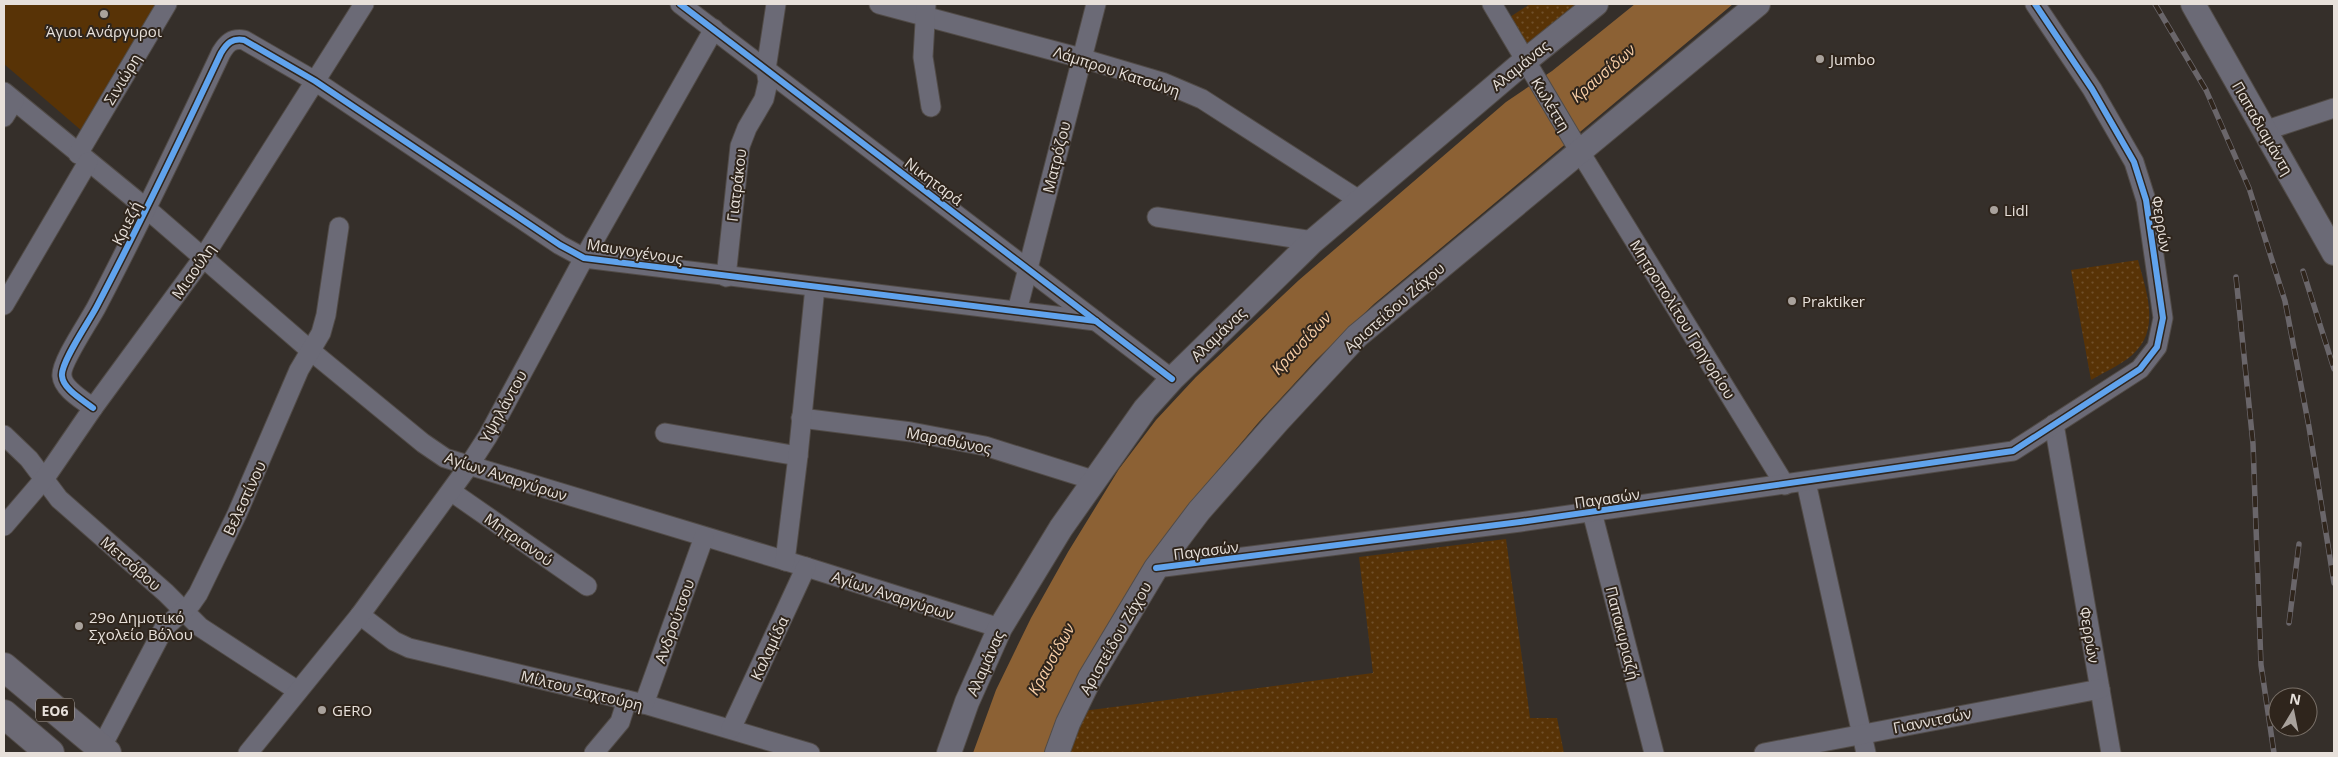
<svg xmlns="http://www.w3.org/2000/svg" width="2338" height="757" viewBox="0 0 2338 757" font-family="'Open Sans',sans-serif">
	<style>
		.grass { fill: url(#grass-dots) }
		.park { fill: #583306 }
		.water { fill: #8c6134 }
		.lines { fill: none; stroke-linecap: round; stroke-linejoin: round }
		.minor-casing { stroke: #514b47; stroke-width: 21 }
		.tertiary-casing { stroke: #514b47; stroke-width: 26 }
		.primary-casing { stroke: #514b47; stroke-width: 30 }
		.minor { stroke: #6b6a76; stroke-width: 19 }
		.tertiary { stroke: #6b6a76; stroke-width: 24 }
		.primary { stroke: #6c6a75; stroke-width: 28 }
		.rail-casing { stroke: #6a666a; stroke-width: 5.5 }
		.rail { stroke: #2f251c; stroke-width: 4; stroke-dasharray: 11; stroke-linecap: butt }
		.cycleway-casing { stroke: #2f251c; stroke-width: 9 }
		.cycleway { stroke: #60a3ed; stroke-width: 6 }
		.poi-dot { fill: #a9a29c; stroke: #2f251c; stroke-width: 2 }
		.labels { text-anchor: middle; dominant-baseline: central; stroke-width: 4; stroke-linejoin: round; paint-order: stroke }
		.shield { fill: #2f251c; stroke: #b0a8a1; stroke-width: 1 }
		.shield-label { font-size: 14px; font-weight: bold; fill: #e7e0da }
		.poi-label { font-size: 15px; fill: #e7e0da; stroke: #2f251c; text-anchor: start }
		.street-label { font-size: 15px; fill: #e7e0da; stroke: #2f251c }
		.water-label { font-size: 16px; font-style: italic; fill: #f9cfa7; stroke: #2f251c }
	</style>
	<defs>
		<pattern id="grass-dots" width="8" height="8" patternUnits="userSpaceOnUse" patternTransform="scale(1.25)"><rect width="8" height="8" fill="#583306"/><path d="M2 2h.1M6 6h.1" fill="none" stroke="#70502a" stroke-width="1.8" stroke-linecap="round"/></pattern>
	</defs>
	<rect width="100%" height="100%" fill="#352f2a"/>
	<g class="grass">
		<path d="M1530 4H1581L1527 47 1510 17Z"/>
		<path d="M2138 260C2145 287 2160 326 2137 350 2126 363 2106 371 2091 380L2071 270Z"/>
		<path d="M1506 539 1530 718H1557L1564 753H1067L1083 711 1373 673 1359 557Z"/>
	</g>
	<path class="park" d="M4 4H156L82 131 4 64Z"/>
	<path class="water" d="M1635 4H1733L1374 304 1316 360 1258 423 1186 508 1090 655 1046 753H973L996 690 1031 618 1068 552 1119 469 1156 420 1196 377 1299 280 1506 102 1552 71Z"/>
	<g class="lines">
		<g class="minor-casing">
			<g id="minor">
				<path d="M680 4 1172 379"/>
				<path d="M879 4 1081 58 1162 82 1202 99 1359 200"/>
				<path d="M1492 4 1580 152 1785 485"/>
				<path d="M926 5 923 57 931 107"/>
				<path d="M4 92 147 209 311 351 423 443 445 458 806 567 1000 628"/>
				<path d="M4 117 14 101"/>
				<path d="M2264 131 2334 108"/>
				<path d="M78 154 167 4"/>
				<path d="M1157 217 1313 241"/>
				<path d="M726 277 740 146 747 128 764 99 768 82 766 69 776 4"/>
				<path d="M4 305 88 162"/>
				<path d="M1017 311 1096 4"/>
				<path d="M93 408C83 400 63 389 62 376 60 363 90 320 97 306 141 222 181 138 221 53 227 43 232 38 244 40L315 81 560 245 584 258 1096 321"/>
				<path d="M801 418 911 432 985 446 1093 480"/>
				<path d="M2054 424 2111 753"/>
				<path d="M665 433 798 456"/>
				<path d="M4 435 29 459 59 499 166 593 200 627 298 691"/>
				<path d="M1806 482 1866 753"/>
				<path d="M452 492 587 586"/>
				<path d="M1592 512 1654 753"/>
				<path d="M4 526 45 478 93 408 203 258 364 4"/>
				<path d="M785 561 798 456 815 287"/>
				<path d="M1156 568 1520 522 2013 451 2140 369 2157 347 2163 318 2146 200 2134 162 2092 89 2035 4"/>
				<path d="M360 615 394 641 409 648 644 704 810 753"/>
				<path d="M644 704 704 537"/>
				<path d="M731 729 806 567"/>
				<path d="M101 748 164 628 191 604 198 594 237 514 299 370 321 333 326 315 339 227"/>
				<path d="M248 753 360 615 468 467 488 436 584 258 714 29"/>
				<path d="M594 753 620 722 627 700"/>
				<path d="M1764 753 2100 689"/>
			</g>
		</g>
		<g class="tertiary-casing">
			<g id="tertiary">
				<path d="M2193 4 2334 253"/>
				<path d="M949 753 967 702 1000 628 1061 528 1145 409 1172 379 1313 241 1525 61 1596 4"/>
				<path d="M1057 753 1068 723 1090 678 1156 568 1199 511 1278 421 1357 336 1758 4"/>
			</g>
		</g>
		<g class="primary-casing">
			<g id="primary">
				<path d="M4 667 107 753"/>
				<path d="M4 714 50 753"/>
			</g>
		</g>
		<use href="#minor" class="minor"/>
		<use href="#tertiary" class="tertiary"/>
		<use href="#primary" class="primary"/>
		<g class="rail-casing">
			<g id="rail">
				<path d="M2155 4 2206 90 2249 188 2285 301 2309 427 2334 583"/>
				<path d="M2303 271 2334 369"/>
				<path d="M2236 277 2253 444 2261 665 2274 753"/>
				<path d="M2289 623 2299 544"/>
			</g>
		</g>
		<use href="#rail" class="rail"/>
		<g class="cycleway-casing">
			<g id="cycleway">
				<path d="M680 4 1172 379"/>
				<path d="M93 408C83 400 63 389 62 376 60 363 90 320 97 306 141 222 181 138 221 53 227 43 232 38 244 40L315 81 560 245 584 258 1096 321"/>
				<path d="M1156 568 1520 522 2013 451 2140 369 2157 347 2163 318 2146 200 2134 162 2092 89 2035 4"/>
			</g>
		</g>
		<use href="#cycleway" class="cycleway"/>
	</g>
	<g class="poi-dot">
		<circle cx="104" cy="14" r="5"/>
		<circle cx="1820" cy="59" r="5"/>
		<circle cx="1994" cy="210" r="5"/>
		<circle cx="1792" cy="301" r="5"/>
		<circle cx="79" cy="626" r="5"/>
		<circle cx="322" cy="710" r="5"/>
	</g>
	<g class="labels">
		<rect class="shield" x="36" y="698.5" width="38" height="23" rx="4"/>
		<g class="shield-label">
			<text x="55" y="710">ΕΟ6</text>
		</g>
		<g class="poi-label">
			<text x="104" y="31" text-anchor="middle">Άγιοι Ανάργυροι</text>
			<text x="1830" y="59">Jumbo</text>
			<text x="2004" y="210">Lidl</text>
			<text x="1802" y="301">Praktiker</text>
			<text x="89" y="617">29ο Δημοτικό<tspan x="89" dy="17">Σχολείο Βόλου</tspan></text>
			<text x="332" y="710">GERO</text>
		</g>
		<g class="street-label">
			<text transform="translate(1520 65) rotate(-39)">Αλαμάνας</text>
			<text transform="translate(1117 71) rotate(18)">Λάμπρου Κατσώνη</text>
			<text transform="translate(122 79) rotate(-59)">Σινιώρη</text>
			<text transform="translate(1551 104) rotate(59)">Κωλέττη</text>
			<text transform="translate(2263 128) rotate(60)">Παπαδιαμάντη</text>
			<text transform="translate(1056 157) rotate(-76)">Ματρόζου</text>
			<text transform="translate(934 181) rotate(37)">Νικηταρά</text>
			<text transform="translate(736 185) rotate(-83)">Γιατράκου</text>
			<text transform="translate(126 223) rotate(-63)">Κριεζή</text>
			<text transform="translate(2162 224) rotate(80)">Φερρών</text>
			<text transform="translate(635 251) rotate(9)">Μαυγογένους</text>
			<text transform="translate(193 271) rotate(-55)">Μιαούλη</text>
			<text transform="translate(1394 307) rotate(-41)">Αριστείδου Ζάχου</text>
			<text transform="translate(1683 319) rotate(58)">Μητροπολίτου Γρηγορίου</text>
			<text transform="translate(1218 334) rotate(-44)">Αλαμάνας</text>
			<text transform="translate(503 406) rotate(-61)">Υψηλάντου</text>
			<text transform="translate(949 440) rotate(11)">Μαραθώνος</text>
			<text transform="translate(506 476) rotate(18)">Αγίων Αναργύρων</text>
			<text transform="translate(244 498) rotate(-65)">Βελεστίνου</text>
			<text transform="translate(1607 498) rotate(-8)">Παγασών</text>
			<text transform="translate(519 539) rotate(35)">Μητριανού</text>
			<text transform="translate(1206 550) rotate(-7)">Παγασών</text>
			<text transform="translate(131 563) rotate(41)">Μετσόβου</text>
			<text transform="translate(893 595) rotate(18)">Αγίων Αναργύρων</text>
			<text transform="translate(674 621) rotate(-70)">Ανδρούτσου</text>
			<text transform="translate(1623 633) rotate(76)">Παπακυριαζή</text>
			<text transform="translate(2090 635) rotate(80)">Φερρών</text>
			<text transform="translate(1115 638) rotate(-60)">Αριστείδου Ζάχου</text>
			<text transform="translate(769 648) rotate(-65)">Καλαμίδα</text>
			<text transform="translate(985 663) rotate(-66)">Αλαμάνας</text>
			<text transform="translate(582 690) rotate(14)">Μίλτου Σαχτούρη</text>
			<text transform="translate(1932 720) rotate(-11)">Γιαννιτσών</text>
		</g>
		<g class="water-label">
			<text transform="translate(1603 73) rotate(-41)">Κραυσίδων</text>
			<text transform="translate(1301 343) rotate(-47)">Κραυσίδων</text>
			<text transform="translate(1051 659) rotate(-61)">Κραυσίδων</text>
		</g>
	</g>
	<rect width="2338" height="757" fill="none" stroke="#e7e0da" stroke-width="10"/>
	<g transform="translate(2293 712) rotate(10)"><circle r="24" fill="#2f251c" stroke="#797068"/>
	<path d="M0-4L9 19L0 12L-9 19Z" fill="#a9a29c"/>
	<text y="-8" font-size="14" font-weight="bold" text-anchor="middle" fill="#e7e0da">N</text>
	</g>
</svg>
